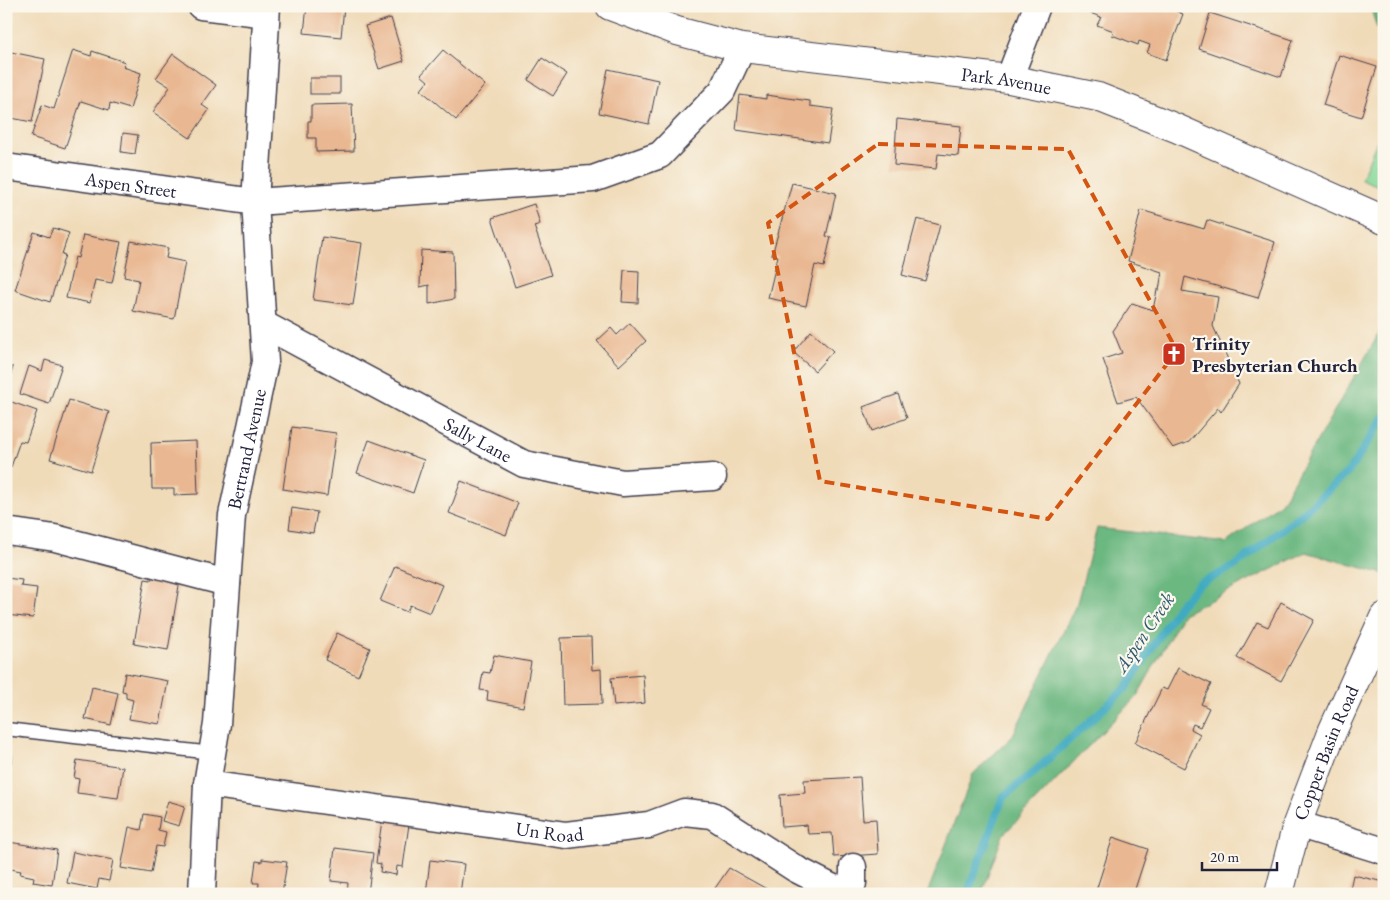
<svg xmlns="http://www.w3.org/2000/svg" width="1390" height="900" viewBox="0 0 1390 900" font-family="'EB Garamond',serif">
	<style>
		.green { fill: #85d899; stroke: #547d6a }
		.forest { fill: #6cb881; stroke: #476d5e }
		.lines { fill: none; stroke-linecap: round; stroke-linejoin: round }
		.stream { stroke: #41aac1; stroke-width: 8 }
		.building { fill: #e9b892 }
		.service-casing { stroke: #413e4e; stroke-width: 15 }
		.minor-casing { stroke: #413e4e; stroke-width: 29 }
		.tertiary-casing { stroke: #413e4e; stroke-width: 30 }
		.service { stroke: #fff; stroke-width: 12 }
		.minor { stroke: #fff; stroke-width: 26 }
		.tertiary { stroke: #fff; stroke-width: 28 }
		.marked { fill: none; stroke: #d45411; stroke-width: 4; stroke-dasharray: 10 6; stroke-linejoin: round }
		.labels { text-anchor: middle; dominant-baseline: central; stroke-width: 4.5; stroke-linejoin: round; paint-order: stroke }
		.street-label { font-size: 19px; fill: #22223b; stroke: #fbf7ec }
		.poi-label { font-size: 19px; font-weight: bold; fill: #22223b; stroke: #fbf7ec; text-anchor: start }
		.water-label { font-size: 20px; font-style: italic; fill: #2e5871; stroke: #fbf7ec }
	</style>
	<rect width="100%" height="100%" fill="#fbf7ec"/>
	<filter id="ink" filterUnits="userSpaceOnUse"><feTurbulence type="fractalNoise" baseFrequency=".02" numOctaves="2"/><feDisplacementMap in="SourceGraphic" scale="10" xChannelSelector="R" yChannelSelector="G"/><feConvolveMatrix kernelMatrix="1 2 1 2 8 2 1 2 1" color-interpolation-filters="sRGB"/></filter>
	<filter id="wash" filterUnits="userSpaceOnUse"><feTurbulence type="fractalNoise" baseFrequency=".0096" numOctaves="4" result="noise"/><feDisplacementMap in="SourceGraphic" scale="20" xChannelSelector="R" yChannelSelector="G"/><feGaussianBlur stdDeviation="1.12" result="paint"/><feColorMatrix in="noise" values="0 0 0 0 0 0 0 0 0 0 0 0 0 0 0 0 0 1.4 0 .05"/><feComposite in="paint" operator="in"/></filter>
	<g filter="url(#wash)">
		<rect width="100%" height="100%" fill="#f0dbb9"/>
		<path class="green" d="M1380 134 1384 136V188L1361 179Z"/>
		<g class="forest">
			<path d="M1370 6H1384V50Z"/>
			<path d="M1384 325V574L1306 552 1183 614 1137 696 1003 835 981 894H927L973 774 1012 737 1077 603 1097 528 1226 543 1281 503Z"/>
		</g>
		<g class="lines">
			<path class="stream" d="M967 894 1003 797 1032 774 1126 688 1177 608 1199 584 1235 566 1302 514 1349 471 1384 417"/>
		</g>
		<g id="blocks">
			<g class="building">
				<path d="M307 6 344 7 341 37 304 33Z"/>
				<path d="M1093 6H1163L1183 14 1166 60 1147 53 1150 45 1139 41 1138 45 1112 35 1114 31 1097 25 1101 17 1090 13Z"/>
				<path d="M1210 13 1293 40 1281 77 1199 49Z"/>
				<path d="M391 18 404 61 379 69 365 26Z"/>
				<path d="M73 50 91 56 92 51 125 62 123 67 141 73 130 109 110 103 109 110 81 101 65 148 31 137 42 105 54 109Z"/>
				<path d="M443 50 485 85 456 120 421 90 428 81 421 75Z"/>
				<path d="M6 51 45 59 32 122 6 117Z"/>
				<path d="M173 54 216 85 202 105 209 110 190 138 153 112 170 87 156 78Z"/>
				<path d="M1339 55 1377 67 1361 117 1323 105Z"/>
				<path d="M542 58 567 74 553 96 528 80Z"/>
				<path d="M608 69 658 80 649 124 599 113Z"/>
				<rect x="310" y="78" width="30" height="16"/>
				<path d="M740 95 766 99V95L810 101V106L833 109 828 143 736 130Z"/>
				<path d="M352 104 354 151 316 152V138H308V121H311V105Z"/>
				<path d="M897 119 961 126 958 156 938 154 936 169 894 165Z"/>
				<path d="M123 133 138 135 135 154 121 152Z"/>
				<path d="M792 183 836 193 826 236 831 237 824 267 815 265 806 306 768 298 778 256 772 255Z"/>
				<path d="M534 204 540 224 534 226 551 275 515 287 492 218Z"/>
				<path d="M1141 210 1204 229 1207 220 1275 242 1258 298 1185 277 1182 291 1218 297 1213 326 1239 384 1221 412 1218 408 1189 442 1173 448 1136 397 1118 402 1103 359 1122 353 1113 331 1132 303 1153 310 1157 290H1159L1162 272 1128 261Z"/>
				<path d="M917 219 940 225 925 281 902 275Z"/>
				<path d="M53 228 69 233 62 254 65 255 50 302 15 290 34 232 49 237Z"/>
				<path d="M83 235 121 242 112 283 95 280 90 303 66 298 75 257 78 258Z"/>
				<path d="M322 237 362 243 353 305 313 300Z"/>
				<path d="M131 241 168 248 166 258 185 262 174 319 133 311 139 280 124 277Z"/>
				<path d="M421 250 453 252 454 299 429 304V285L420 287Z"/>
				<path d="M624 270 639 271 638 303 622 302Z"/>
				<path d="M630 323 646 341 619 366 597 341 611 328 617 335Z"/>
				<path d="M811 331 833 351 815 371 793 352Z"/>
				<path d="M45 360 62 365 49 404 20 394 29 366 42 371Z"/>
				<path d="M6 366 13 367 7 389H6Z"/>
				<path d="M898 394 907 418 872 431 863 407Z"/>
				<path d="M6 400 37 411 26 442 20 441 11 467 6 466Z"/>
				<path d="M69 400 109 412 91 471 50 459Z"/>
				<path d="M292 427 336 433 327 496 283 489Z"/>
				<path d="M369 440 424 460 413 493 357 473Z"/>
				<path d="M196 441 198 494 174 495V489H152L151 443Z"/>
				<path d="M461 481 518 503 506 535 449 513Z"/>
				<path d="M292 508 317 512 313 533 289 529Z"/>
				<path d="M395 566 442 585 430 613 410 605 407 612 380 601Z"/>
				<path d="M153 569 181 574 168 650 134 644 145 579 151 580Z"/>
				<path d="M6 578 22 580 21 586 37 588 33 618 6 615Z"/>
				<path d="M1281 602 1314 620 1281 681 1237 658 1257 622 1268 627Z"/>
				<path d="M337 633 370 648 358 676 325 660Z"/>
				<path d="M591 637 592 670 601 669 602 704 563 705 561 638Z"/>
				<path d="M494 655 531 662 523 707 487 700 488 691 480 690 483 672 490 673Z"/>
				<path d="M1178 668 1211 684 1201 704 1209 708 1200 727 1193 724 1191 729 1200 734 1184 768 1135 743 1162 688 1167 690Z"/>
				<path d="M125 673 168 681 160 724 129 719 133 700 126 698V692L122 691Z"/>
				<path d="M643 675 645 703 614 706 611 678Z"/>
				<path d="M92 687 118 693 111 725 85 719Z"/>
				<path d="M6 757H12L9 775H6Z"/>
				<path d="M77 760 123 767 118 798 77 793 79 779 74 778Z"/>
				<path d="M860 777 863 820 876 819 878 854 834 857 832 833 808 834 807 825 782 827 780 795 805 793 804 780Z"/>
				<path d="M168 801 185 806 179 826 162 821Z"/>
				<path d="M383 813 410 817 403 867 397 866 396 875 380 872 381 864 376 863Z"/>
				<path d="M144 814 160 817 158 830 166 832 163 847 156 846 151 873 121 868 129 827 141 830Z"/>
				<path d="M1113 837 1148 849 1135 889 1142 892 1141 894H1095Z"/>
				<path d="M9 842 57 850 52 885 33 882 34 877 20 874 21 871 6 868Z"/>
				<path d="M335 848 373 853 368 894H347L348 883 331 881Z"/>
				<path d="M73 852 113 860 109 881 99 879 97 889 67 883Z"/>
				<path d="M262 859 287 862 282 894H258L259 883H253L256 861 262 862Z"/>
				<path d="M430 860 464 864 460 894H426Z"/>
				<path d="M729 868 772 892 771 894H711Z"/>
				<path d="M1353 875 1384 882V894H1349Z"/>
			</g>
		</g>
	</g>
	<g filter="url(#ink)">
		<use href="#blocks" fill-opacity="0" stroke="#413e4e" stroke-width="1"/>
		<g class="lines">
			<g class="service-casing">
				<path id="service" d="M6 729 212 753"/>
			</g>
			<g class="minor-casing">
				<g id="minor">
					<path d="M201 6 266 14"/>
					<path d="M1009 79 1037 6"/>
					<path id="s1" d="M6 167 255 202 593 179 660 155 722 91 742 48"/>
					<path id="s2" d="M263 324 524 464 623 483 713 477"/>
					<path d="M6 531 55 538 227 583"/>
					<path id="s3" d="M207 784 566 835 649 825 684 812 712 815 796 869 837 890 853 883V867"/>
					<path d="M1297 824 1384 851"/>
					<path id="s4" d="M202 894 207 784 217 724 232 515 265 362 255 202 267 6"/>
				</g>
			</g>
			<g class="tertiary-casing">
				<g id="tertiary">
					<path id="s5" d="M610 6 677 31 742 48 1009 79 1098 97 1176 128 1384 220"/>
					<path id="s6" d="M1279 894 1297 824 1332 732 1384 617"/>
				</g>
			</g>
			<use href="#service" class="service"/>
			<use href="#minor" class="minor"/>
			<use href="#tertiary" class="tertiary"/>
		</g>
	</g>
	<path class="marked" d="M878 144 1068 149 1177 351 1048 519 820 481 768 223Z"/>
	<defs>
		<g id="church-square" transform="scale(1.25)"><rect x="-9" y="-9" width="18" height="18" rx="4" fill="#c8321e" stroke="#fbf7ec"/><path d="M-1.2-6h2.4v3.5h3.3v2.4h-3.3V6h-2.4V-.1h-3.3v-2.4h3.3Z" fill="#fff"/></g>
	</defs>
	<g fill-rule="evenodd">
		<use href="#church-square" x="1174" y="354"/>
	</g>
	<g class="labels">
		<g class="street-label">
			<text stroke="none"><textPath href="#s5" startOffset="405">Park Avenue</textPath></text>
			<text stroke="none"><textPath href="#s1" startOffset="126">Aspen Street</textPath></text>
			<text stroke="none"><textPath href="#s2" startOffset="244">Sally Lane</textPath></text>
			<text stroke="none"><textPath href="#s4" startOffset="448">Bertrand Avenue</textPath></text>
			<text stroke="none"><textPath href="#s6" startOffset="149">Copper Basin Road</textPath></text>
			<text stroke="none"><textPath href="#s3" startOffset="346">Un Road</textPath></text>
		</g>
		<g class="poi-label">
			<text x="1192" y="343">Trinity<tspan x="1192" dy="22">Presbyterian Church</tspan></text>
		</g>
		<g class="water-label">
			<text transform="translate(1144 632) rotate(-56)">Aspen Creek</text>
		</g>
	</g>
	<rect width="1390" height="900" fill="none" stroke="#fbf7ec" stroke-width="25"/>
	<path d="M1202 862v8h75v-8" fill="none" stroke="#22223b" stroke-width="2.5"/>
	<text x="1210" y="862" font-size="15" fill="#22223b" stroke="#fbf7ec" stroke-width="4" paint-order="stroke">20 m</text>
</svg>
